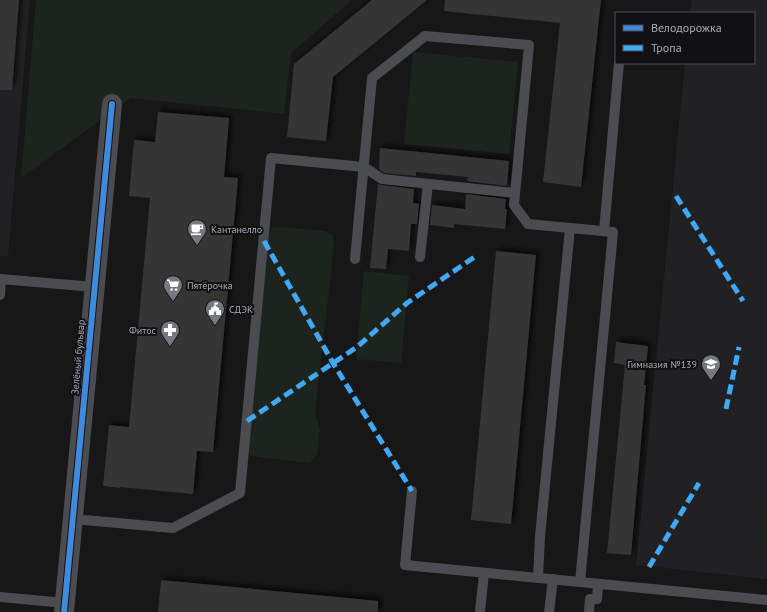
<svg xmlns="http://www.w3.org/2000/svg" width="767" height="612" viewBox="0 0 767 612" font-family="'PT Sans',sans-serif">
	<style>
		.built { fill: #212123 }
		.green { fill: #1d241e }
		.building { fill: #353536; filter: url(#shadow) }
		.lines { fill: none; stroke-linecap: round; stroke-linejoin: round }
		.service { stroke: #4b4c50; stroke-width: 10 }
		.minor { stroke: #4b4c50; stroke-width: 20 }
		.quiet { stroke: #3fa9f5; stroke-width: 5; stroke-dasharray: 10 5; stroke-linecap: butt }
		.cycleway-casing { stroke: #111113; stroke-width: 8 }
		.cycleway { stroke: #408adc; stroke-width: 6 }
		.labels { text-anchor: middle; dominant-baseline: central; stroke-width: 4; stroke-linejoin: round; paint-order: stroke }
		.poi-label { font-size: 10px; fill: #a8adb8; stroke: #111113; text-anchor: start }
		.street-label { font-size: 10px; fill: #a8adb8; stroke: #111113 }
	</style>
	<defs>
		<filter id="shadow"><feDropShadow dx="3.5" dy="-3.5" stdDeviation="2" flood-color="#0009"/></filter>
	</defs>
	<rect width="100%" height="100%" fill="#171717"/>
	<g class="built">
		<path d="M0 0H30L8 256H0Z"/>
		<path d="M692 0H767V579L636 565 685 63H754V13H690Z"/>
	</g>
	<g class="green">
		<path d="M36 0H352L291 53 284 114 131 98 21 178Z"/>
		<path d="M413 52 518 62 509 154 404 144Z"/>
		<path d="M279 227 325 231 333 236 334 244 315 413 320 430 317 454 310 463 258 457 250 455 247 447 269 235 272 228Z"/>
		<path d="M364 271 409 276 401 363 356 359Z"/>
		<path d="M767 489V550H761Z"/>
	</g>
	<g class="building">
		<path d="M0 0H19L12 90H0Z"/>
		<path d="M372 0H427L333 77 326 141 287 137 294 64Z"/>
		<path d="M445 0H601L581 187 543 182 560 23 444 11Z"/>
		<path d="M158 112 229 118 224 177 238 178 213 452 197 451 193 494 120 487V488L103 486 109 425 129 427 150 198 129 196 134 140 155 142Z"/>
		<path d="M380 148 509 161 507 186 467 181 468 177 416 172V176L384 173 379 169Z"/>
		<path d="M378 184 381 185 414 189 413 203 419 204 417 224H411L409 251 388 249 386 269 370 268Z"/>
		<path d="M466 194 506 199 505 209H507L505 229 454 224V228L430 225 432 205 465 209Z"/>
		<path d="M496 251 536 255 511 524 471 520Z"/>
		<path d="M616 342 648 346 644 385H646L631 555 607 553 625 365 614 363Z"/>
		<path d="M161 580 378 601V612H158Z"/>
	</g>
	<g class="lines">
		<g class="service">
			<path d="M604 231 619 63"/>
			<path d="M420 257 428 184"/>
			<path d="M355 259 372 78 425 36 529 45 514 205 528 224 613 232 580 582 405 565 412 491"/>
			<path d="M0 279 94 287"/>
			<path d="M0 295 1 279"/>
			<path d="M73 519 173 528 240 493 271 158 364 167 382 179 515 193"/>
			<path d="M538 578 540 536 570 228"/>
			<path d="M580 582 767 600"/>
			<path d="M0 597 65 603"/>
			<path d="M480 612 484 573"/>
			<path d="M549 612 553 579"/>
			<path d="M589 612 590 599H597L598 584"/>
		</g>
		<path class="minor" d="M64 612 112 104"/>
		<g class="quiet">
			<path d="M676 196 743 301"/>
			<path d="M264 241 333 363 412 491"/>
			<path d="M726 409 739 347"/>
			<path d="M247 421 357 347 407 303 476 256"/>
			<path d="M649 567 699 483"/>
		</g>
		<g class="cycleway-casing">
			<path id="cycleway" d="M64 612 112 104"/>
		</g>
		<use href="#cycleway" class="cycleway"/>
	</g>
	<defs>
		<g id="cafe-pin" transform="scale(1)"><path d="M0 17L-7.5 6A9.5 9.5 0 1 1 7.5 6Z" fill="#757880" stroke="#111113"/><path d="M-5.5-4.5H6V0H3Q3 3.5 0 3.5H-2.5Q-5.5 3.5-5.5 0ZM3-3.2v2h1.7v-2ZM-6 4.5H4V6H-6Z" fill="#fff"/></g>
		<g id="supermarket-pin" transform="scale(1)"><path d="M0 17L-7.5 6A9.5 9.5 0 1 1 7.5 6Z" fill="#757880" stroke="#111113"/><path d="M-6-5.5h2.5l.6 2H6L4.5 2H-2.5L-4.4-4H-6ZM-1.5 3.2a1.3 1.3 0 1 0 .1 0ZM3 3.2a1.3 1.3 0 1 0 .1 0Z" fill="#fff"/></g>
		<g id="civic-pin" transform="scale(1)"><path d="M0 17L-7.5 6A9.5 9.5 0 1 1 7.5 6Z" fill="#757880" stroke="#111113"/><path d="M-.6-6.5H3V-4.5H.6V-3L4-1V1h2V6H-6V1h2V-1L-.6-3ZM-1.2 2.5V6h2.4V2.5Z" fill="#fff"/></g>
		<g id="pharmacy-pin" transform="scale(1)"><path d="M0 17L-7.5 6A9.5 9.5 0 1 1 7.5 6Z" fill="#757880" stroke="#111113"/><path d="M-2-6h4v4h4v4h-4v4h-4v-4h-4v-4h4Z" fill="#fff"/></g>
		<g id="school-pin" transform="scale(1)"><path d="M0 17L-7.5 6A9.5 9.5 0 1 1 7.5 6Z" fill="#757880" stroke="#111113"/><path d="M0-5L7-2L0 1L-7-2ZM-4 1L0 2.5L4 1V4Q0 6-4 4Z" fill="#fff"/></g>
	</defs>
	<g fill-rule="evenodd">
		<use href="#cafe-pin" x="197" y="229"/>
		<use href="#supermarket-pin" x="173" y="285"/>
		<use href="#civic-pin" x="215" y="309"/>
		<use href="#pharmacy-pin" x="170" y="330"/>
		<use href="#school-pin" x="711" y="364"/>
	</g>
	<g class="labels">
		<g class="poi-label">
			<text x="211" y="229">Кантанелло</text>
			<text x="187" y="285">Пятёрочка</text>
			<text x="229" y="309">СДЭК</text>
			<text x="156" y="330" text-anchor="end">Фитос</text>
			<text x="697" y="364" text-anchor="end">Гимназия №139</text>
		</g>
		<g class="street-label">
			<text transform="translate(78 357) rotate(-85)">Зелёный бульвар</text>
		</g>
	</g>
	<rect x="615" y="12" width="140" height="52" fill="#111113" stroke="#4d4f55"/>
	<rect x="623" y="25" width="20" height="6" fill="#408adc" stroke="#4d4f55"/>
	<text x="651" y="32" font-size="12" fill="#a8adb8">Велодорожка</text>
	<rect x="623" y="45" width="20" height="6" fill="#3fa9f5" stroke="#4d4f55"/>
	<text x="651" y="52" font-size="12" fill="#a8adb8">Тропа</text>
</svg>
